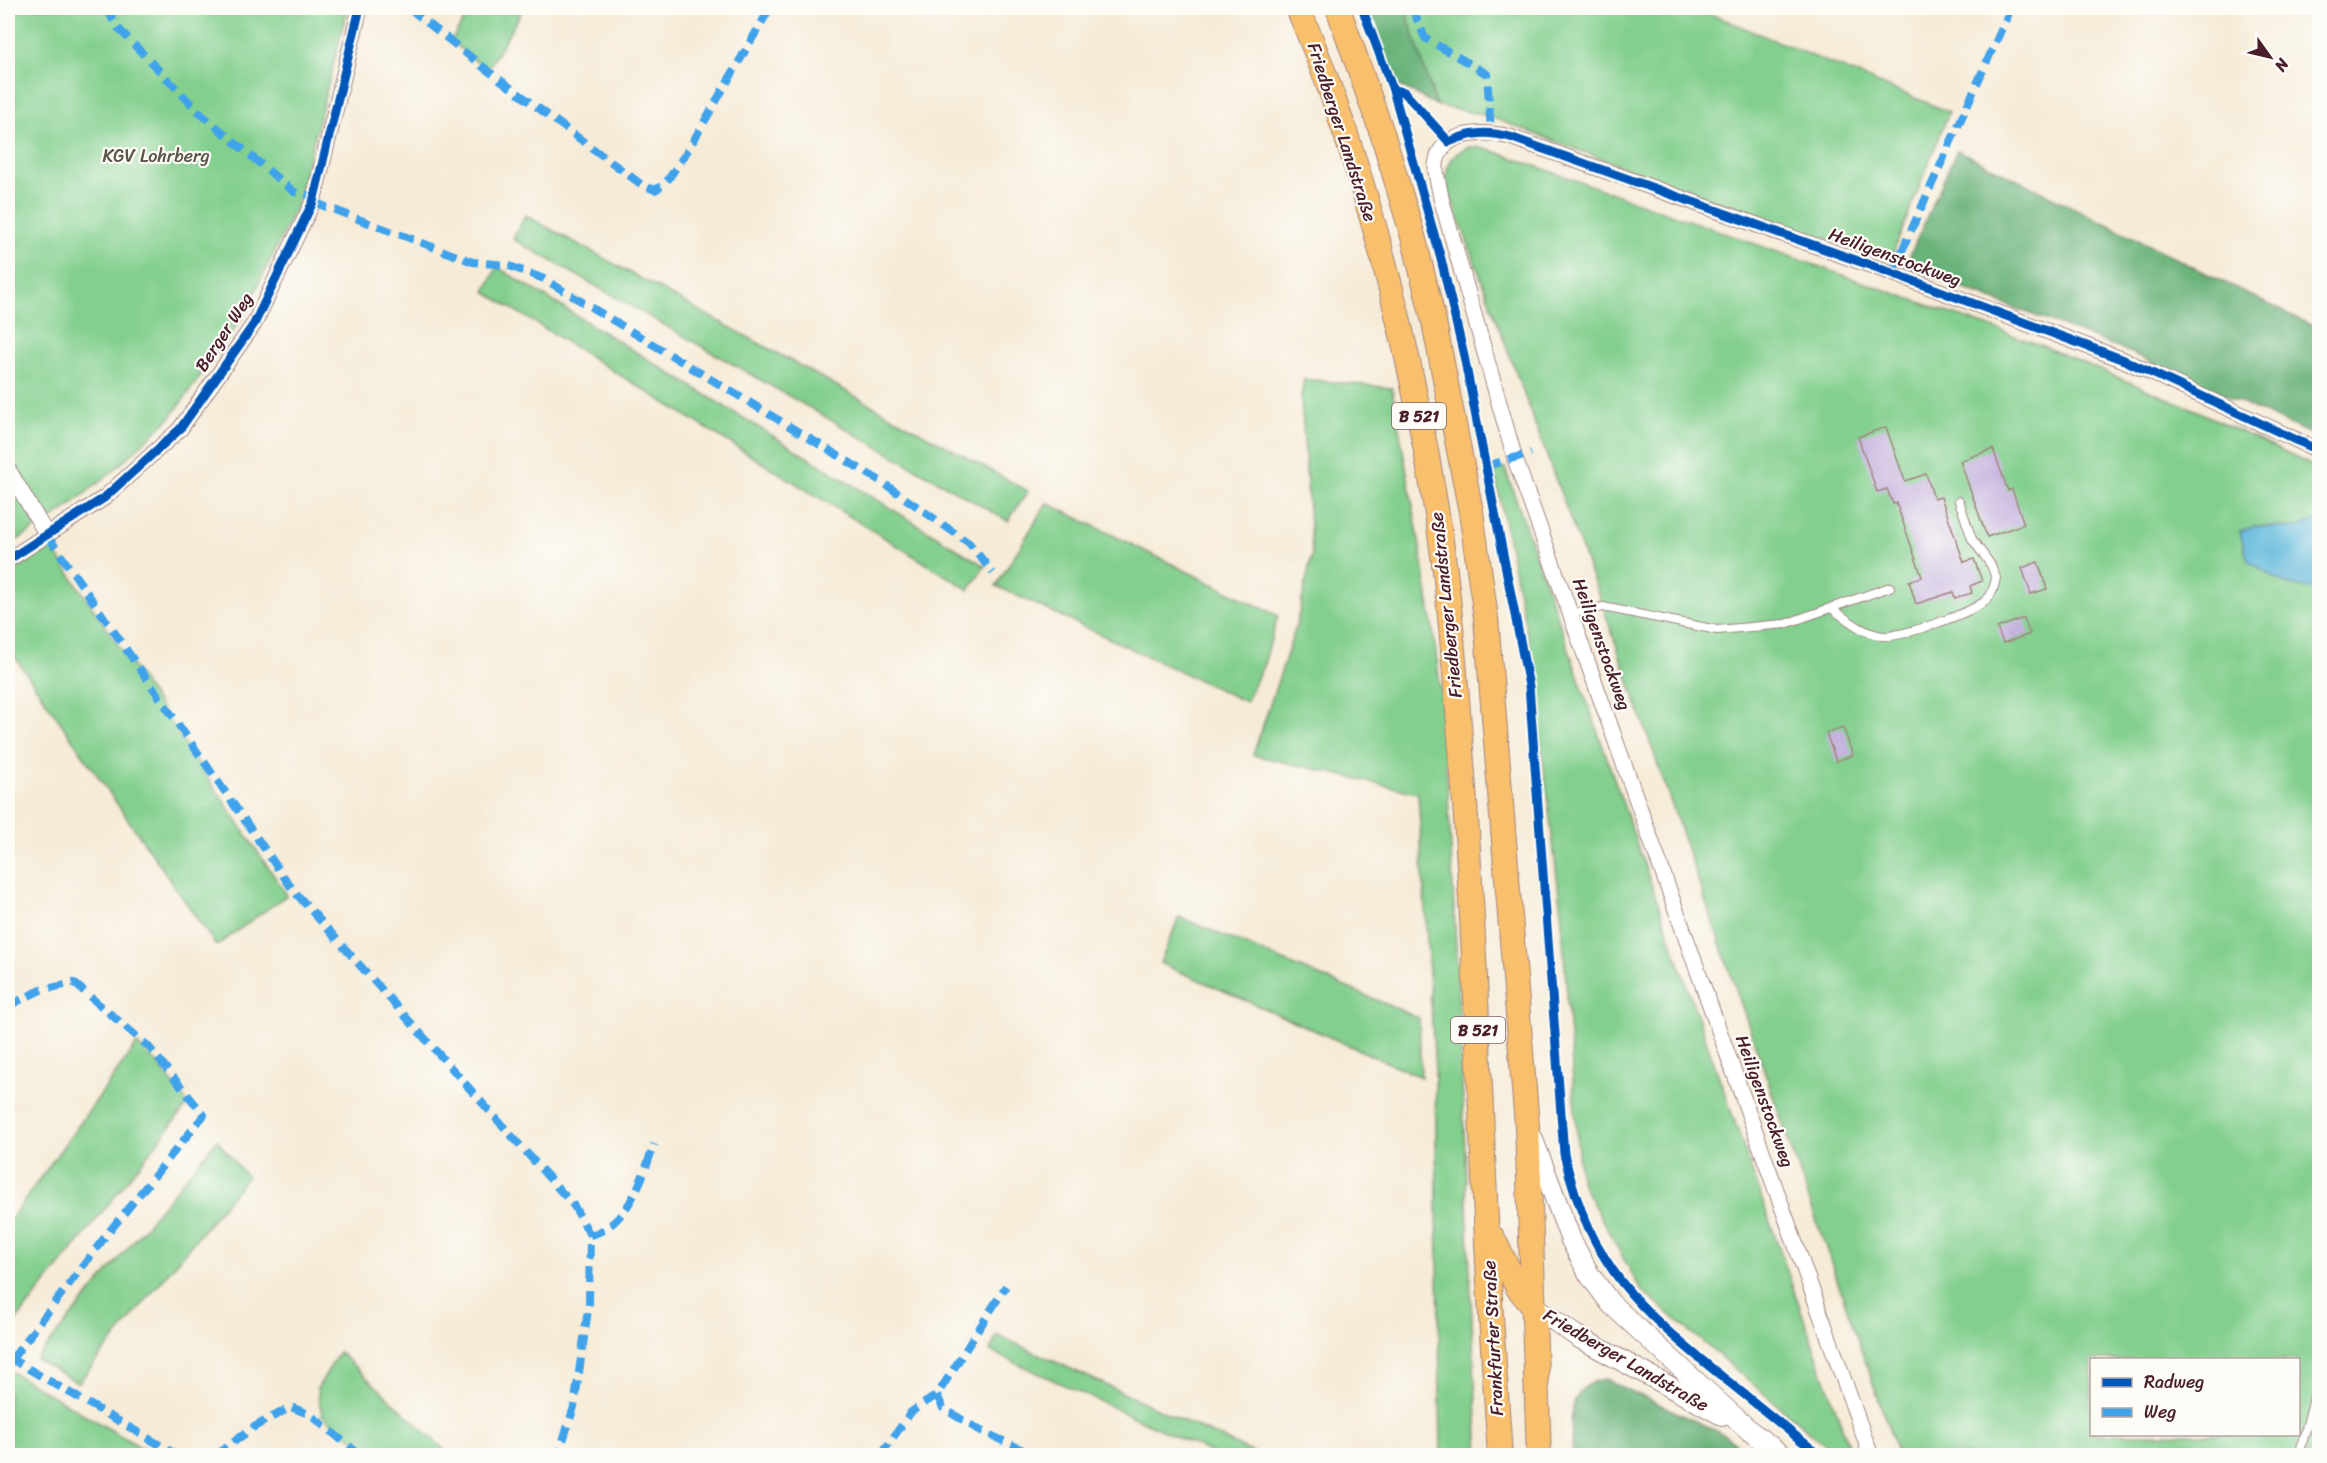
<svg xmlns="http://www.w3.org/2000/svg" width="2327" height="1463" viewBox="0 0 2327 1463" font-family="Sriracha,sans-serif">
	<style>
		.green { fill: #82cf8e; stroke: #66775c; stroke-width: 1.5; fill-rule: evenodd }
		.forest { fill: #69b279; stroke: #5a6852; stroke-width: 1.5 }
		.water { fill: #5db7db; stroke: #546b83; stroke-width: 1.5 }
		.building { fill: #c5b2de }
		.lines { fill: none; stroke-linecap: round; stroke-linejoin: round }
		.service-casing { stroke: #a08581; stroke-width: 10 }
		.minor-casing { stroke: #a08581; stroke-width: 17 }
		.tertiary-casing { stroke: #a08581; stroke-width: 22 }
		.primary-casing { stroke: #a08581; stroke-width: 26 }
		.service { stroke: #fff; stroke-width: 8 }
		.minor { stroke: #fff; stroke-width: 15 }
		.tertiary { stroke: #fff; stroke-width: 20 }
		.primary { stroke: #f8bf6c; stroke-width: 24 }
		.quiet { stroke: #40a2eb; stroke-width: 8; stroke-dasharray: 15 8; stroke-linecap: butt }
		.cycleway-casing { stroke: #fdfcf7; stroke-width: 13 }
		.cycleway { stroke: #0057b8; stroke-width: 9 }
		.labels { text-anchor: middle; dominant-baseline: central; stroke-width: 4.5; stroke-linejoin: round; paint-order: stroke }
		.shield { fill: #fdfcf7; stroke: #806168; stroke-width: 1.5 }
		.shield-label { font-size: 16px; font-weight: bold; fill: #4a1f2b }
		.street-label { font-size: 18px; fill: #4a1f2b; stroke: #fdfcf7 }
		.park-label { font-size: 18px; fill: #5b5449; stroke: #fdfcf7 }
	</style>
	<rect width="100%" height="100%" fill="#fdfcf7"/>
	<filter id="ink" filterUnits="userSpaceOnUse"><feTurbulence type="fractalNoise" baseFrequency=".0167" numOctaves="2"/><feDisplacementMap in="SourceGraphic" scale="12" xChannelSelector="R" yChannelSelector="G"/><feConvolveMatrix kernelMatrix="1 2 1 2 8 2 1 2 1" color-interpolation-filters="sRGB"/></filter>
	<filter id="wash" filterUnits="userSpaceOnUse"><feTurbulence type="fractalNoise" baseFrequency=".008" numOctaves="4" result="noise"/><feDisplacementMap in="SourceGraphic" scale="24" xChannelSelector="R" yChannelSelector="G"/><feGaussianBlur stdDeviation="1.35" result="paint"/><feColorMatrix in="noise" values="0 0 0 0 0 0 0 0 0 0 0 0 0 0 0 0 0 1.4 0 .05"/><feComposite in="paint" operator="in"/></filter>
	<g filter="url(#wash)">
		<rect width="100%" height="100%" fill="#f6ebd7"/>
		<g class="green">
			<path d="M8 8H348L297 205 243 317 170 418 112 472 62 512 8 546Z"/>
			<path d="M471 8H524L487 70 451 41Z"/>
			<path d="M1405 8H1696L1949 112 1891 258 1756 217 1488 116 1436 105Z"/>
			<path d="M1469 147 1485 148 2040 345 2191 408 2319 469V1455H1898L1603 607 1447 187C1444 168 1451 154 1469 147ZM2092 1360H2298V1434H2092Z"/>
			<path d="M525 215 1028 491 1008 521 513 239Z"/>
			<path d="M497 267 985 566 969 590 485 292Z"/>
			<path d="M1304 379 1392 388C1409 487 1429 586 1440 686 1447 759 1450 833 1454 907 1464 1089 1468 1273 1479 1455H1441L1435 1072 1418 793 1253 755 1296 627 1312 554 1301 397Z"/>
			<path d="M1505 468 1849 1447 1831 1450 1641 1290 1580 1180 1561 911 1529 644 1494 470Z"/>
			<path d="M1047 503 1278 616 1264 664 1246 702 996 586Z"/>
			<path d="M51 546 287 895 216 946 8 647V573Z"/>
			<path d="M1179 917 1419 1018 1421 1077 1160 963Z"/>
			<path d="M137 1044 159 1065 188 1104 8 1331V1223Z"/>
			<path d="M217 1140 247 1177 78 1383 36 1359Z"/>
			<path d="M997 1335 1258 1455H1216L990 1351Z"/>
			<path d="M339 1352 450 1455H374L322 1415 317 1389Z"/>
			<path d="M8 1370 154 1455H8Z"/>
		</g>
		<g class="forest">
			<path d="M1365 8H1405L1436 105 1390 81Z"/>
			<path d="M1957 150 2319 329 2320 420 2315 436 2127 351 1905 266Z"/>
			<path d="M1605 1379 1725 1435 1751 1455H1573C1571 1423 1564 1386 1605 1379Z"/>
		</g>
		<path class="water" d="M2319 519V591L2286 584 2248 561 2240 532 2255 526 2296 528Z"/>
		<g id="blocks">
			<g class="building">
				<path d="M1886 427 1905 481 1926 474 1934 499 1941 497 1964 562 1974 559 1982 581 1970 586 1972 593 1955 598 1953 592 1916 604 1909 581 1922 577 1899 511 1896 503 1893 504 1887 489 1877 492 1858 437Z"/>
				<path d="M1993 449 2008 491 2012 489 2024 524 1987 537 1960 461Z"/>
				<path d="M2038 562 2047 589 2031 594 2022 568Z"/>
				<path d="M2024 618 2030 634 2003 643 1997 628Z"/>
				<path d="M1843 727 1853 755 1836 761 1826 733Z"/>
			</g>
		</g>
	</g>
	<g filter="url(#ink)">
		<use href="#blocks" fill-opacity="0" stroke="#a08581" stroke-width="1.5"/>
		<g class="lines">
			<g class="service-casing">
				<g id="service">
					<path d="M1831 608C1848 620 1862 633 1883 636 1900 638 1975 612 1987 599 1993 594 1994 586 1996 578L1991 565 1972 539 1959 501"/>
					<path d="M1571 614 1603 607 1717 630 1785 624 1890 587"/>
					<path d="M2299 1456 2320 1374"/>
				</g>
			</g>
			<g class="minor-casing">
				<g id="minor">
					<path d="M8 469 47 535"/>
					<path d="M8 560 104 498 180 429 254 324 313 202 360 8"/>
					<path d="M1871 1456 1515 459 1441 198C1440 188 1435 175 1436 165 1440 129 1485 131 1510 137L1892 273 2124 360 2320 451"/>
				</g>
			</g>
			<g class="tertiary-casing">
				<g id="tertiary">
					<path d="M1532 1137 1571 1240 1589 1274 1611 1304 1750 1431 1783 1456"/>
					<path d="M1533 1306 1578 1337 1722 1415"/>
				</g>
			</g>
			<g class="primary-casing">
				<g id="primary">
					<path d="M1298 8C1368 172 1411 350 1439 527 1449 592 1454 659 1459 725 1473 890 1478 1055 1486 1219 1489 1298 1495 1377 1500 1456"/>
					<path d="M1338 8 1383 136 1414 240 1434 322 1471 512 1486 618 1527 1126 1539 1456"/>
					<path d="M1492 1237 1518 1288 1533 1306"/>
				</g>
			</g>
			<use href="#service" class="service"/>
			<use href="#minor" class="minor"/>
			<use href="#tertiary" class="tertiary"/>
			<use href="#primary" class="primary"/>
			<g class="quiet">
				<path d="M106 8 118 28 201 114 294 192 315 197"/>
				<path d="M409 8 487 70 642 185 655 190 665 184 688 150 770 8"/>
				<path d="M1412 8 1425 38 1487 74 1491 132"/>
				<path d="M313 202 473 262 507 265 544 279 882 482 969 543 993 573"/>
				<path d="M1892 273 2011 8"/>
				<path d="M1486 466 1531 453"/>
				<path d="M47 535 293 890 574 1206 590 1235 589 1303 574 1407 558 1456"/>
				<path d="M8 1006 41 990 74 983 148 1046 204 1115 108 1233 12 1359"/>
				<path d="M590 1235C628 1226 643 1177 654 1144"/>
				<path d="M8 1357 179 1456"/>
				<path d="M937 1395 943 1408 979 1430 1036 1456"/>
				<path d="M215 1456 254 1427 291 1407 311 1415 361 1456"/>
				<path d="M880 1456 911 1412 937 1395 1006 1286"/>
			</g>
			<g class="cycleway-casing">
				<g id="cycleway">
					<path d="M1362 8 1393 90 1441 259 1464 356 1529 686 1564 1154C1591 1267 1637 1308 1725 1379 1757 1404 1788 1431 1821 1456"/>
					<path d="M1393 90 1404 92 1449 142C1471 132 1487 131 1510 137L1892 273 2124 360 2320 451"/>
					<path d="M8 560 104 498 180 429 254 324 313 202 360 8"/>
				</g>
			</g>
			<use href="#cycleway" class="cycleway"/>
		</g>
	</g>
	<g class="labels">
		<g class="shield">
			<rect x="1392" y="403" width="54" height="26" rx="4.5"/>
			<rect x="1451" y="1017" width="54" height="26" rx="4.5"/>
		</g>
		<g class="shield-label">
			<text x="1419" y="416">B 521</text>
			<text x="1478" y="1030">B 521</text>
		</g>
		<g class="street-label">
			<text transform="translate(1342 132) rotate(72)">Friedberger Landstraße</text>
			<text transform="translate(1895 257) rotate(20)">Heiligenstockweg</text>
			<text transform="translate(224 332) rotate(-57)">Berger Weg</text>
			<text transform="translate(1446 605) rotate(-96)">Friedberger Landstraße</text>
			<text transform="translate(1602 644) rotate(70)">Heiligenstockweg</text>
			<text transform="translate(1765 1101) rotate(70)">Heiligenstockweg</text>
			<text transform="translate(1493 1338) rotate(-93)">Frankfurter Straße</text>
			<text transform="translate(1626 1360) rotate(30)">Friedberger Landstraße</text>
		</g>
		<g class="park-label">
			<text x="156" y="156">KGV Lohrberg</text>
		</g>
	</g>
	<rect width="2327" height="1463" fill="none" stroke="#fdfcf7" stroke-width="30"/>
	<rect x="2090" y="1358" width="210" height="78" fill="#fdfcf7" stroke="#b5a4a5" stroke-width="1.5"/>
	<rect x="2102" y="1378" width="30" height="9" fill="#0057b8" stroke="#b5a4a5" stroke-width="1.5"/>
	<text x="2144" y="1388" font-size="18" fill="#4a1f2b">Radweg</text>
	<rect x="2102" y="1408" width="30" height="9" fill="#40a2eb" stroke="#b5a4a5" stroke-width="1.5"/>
	<text x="2144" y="1418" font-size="18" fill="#4a1f2b">Weg</text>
	<g transform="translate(2270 57) rotate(124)" stroke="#fdfcf7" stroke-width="4.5" paint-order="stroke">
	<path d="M0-4.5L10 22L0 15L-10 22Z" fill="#4a1f2b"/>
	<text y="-9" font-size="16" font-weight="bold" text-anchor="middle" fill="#4a1f2b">N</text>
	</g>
</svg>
